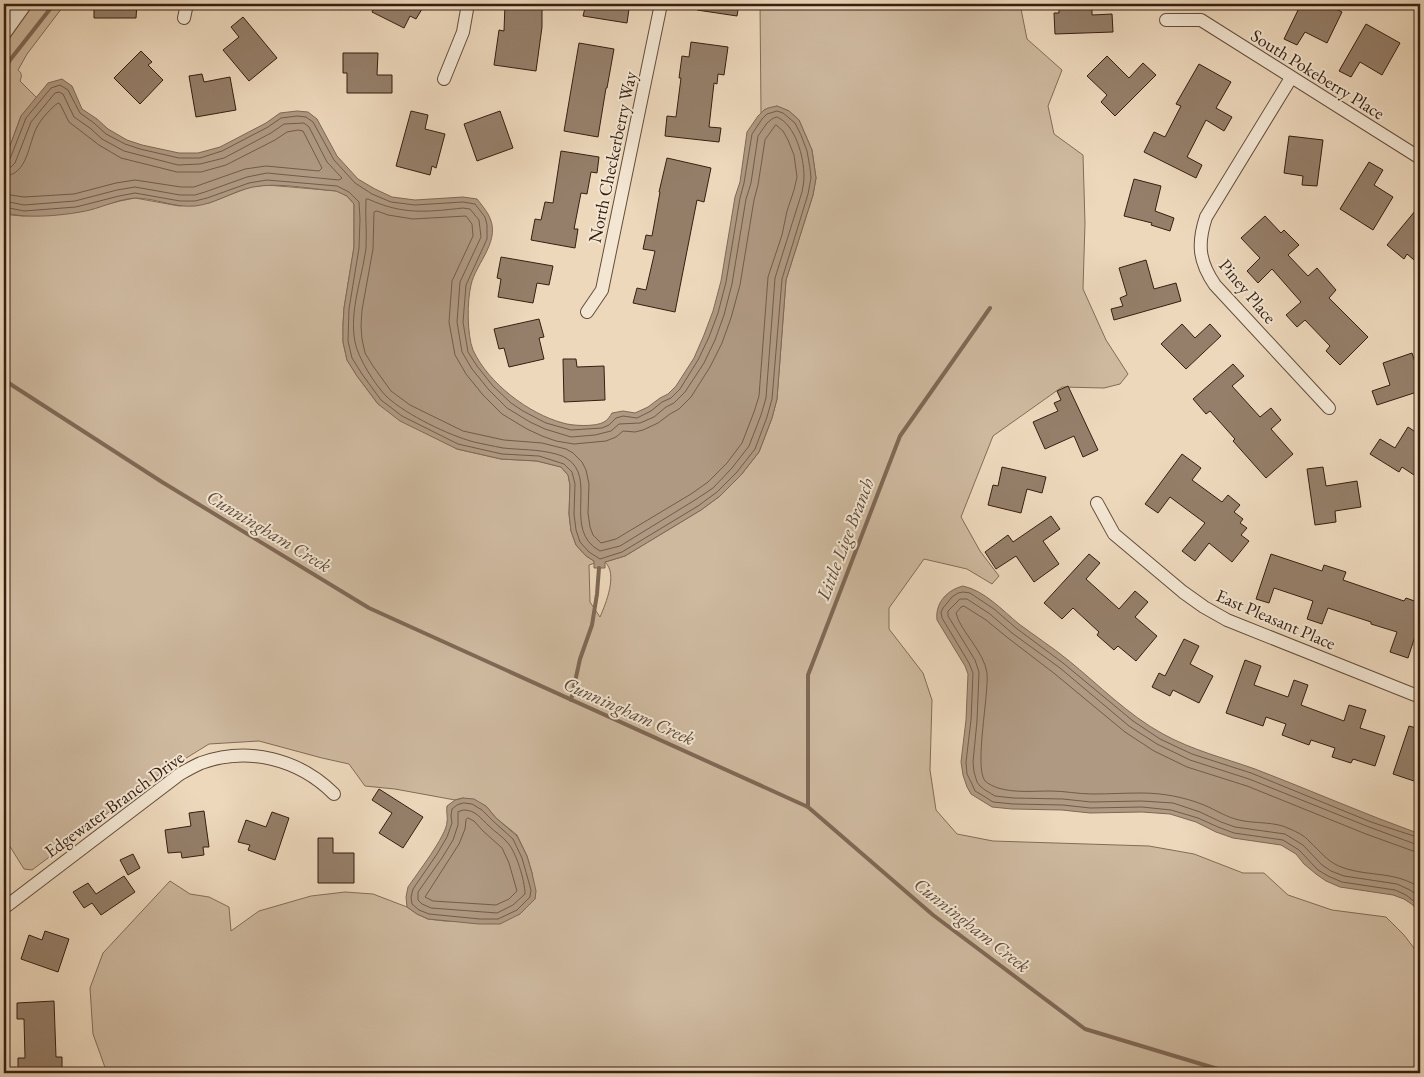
<svg xmlns="http://www.w3.org/2000/svg" width="1424" height="1077" viewBox="0 0 1424 1077" font-family="'EB Garamond',serif">
	<style>
		.green { fill: #ceb99f; stroke: #826c58 }
		.water { fill: #af9982; stroke: #7f6855 }
		.lines { fill: none; stroke-linecap: round; stroke-linejoin: round }
		.shore { stroke: #725c4a; stroke-width: 1 }
		.stream { stroke: #7f6855; stroke-width: 4 }
		.building { fill: #957f6a; stroke: #361f11 }
		.minor-casing { stroke: #644d3c; stroke-width: 14 }
		.tertiary-casing { stroke: #644d3c; stroke-width: 17 }
		.minor { stroke: #f3e6d3; stroke-width: 12 }
		.tertiary { stroke: #f3e6d3; stroke-width: 15 }
		.labels { text-anchor: middle; dominant-baseline: central; stroke-width: 4; stroke-linejoin: round; paint-order: stroke }
		.street-label { font-size: 18px; fill: #361f11; stroke: #f3e6d3 }
		.water-label { font-size: 19px; font-style: italic; fill: #604a39; stroke: #f3e6d3 }
	</style>
	<rect width="100%" height="100%" fill="#edd8bc"/>
	<filter id="stains"><feTurbulence type="fractalNoise" baseFrequency=".004" numOctaves="4"/><feColorMatrix values="0 0 0 0 .2 0 0 0 0 .09 0 0 0 0 .02 0 0 0 .5 -.17"/></filter>
	<radialGradient id="worn" r=".72"><stop offset=".6" stop-color="#630" stop-opacity="0"/><stop offset="1" stop-color="#630" stop-opacity=".3"/></radialGradient>
	<g class="green">
		<path d="M33 4H65L27 54 18 70C22 73 22 76 20 81L37 98 21 116 4 162V46Z"/>
		<path d="M760 4H1020L1027 39 1062 70 1048 106 1054 134 1083 155 1085 223 1083 289 1106 340 1128 374 1120 384 1104 388 1062 387 993 436 961 517 980 551 999 576 992 584 967 569 924 559 889 608V629L923 673 932 700 930 770 936 810 957 834 993 841 1149 846 1194 854 1243 873H1264L1288 895 1332 910 1386 917 1404 935 1420 956V1073H107L93 1034 90 988 103 953 170 881 190 894 209 897 229 907 231 931 259 911 311 896 345 892 373 894 407 907 417 914 428 919 445 921H461L520 914 535 899 532 873 527 856 517 835 496 818 486 806 463 798 455 800 395 789 365 786 349 764 322 758 259 741 209 744 157 776 32 870 24 869 4 837V212L11 215 23 216 77 212 120 201 135 198 179 206 209 203 250 187 267 185 337 191 347 196 354 204V247L344 308 343 325V342L347 360 357 376 378 404 457 449 501 459 537 461 561 467 568 475 570 485 569 514 571 531 576 545 586 556 594 561 595 563 589 565 590 602 600 617C606 603 618 574 605 562L625 556 701 510 720 496 741 475 759 452 772 418 777 399 786 280 813 195 816 178 812 150 799 120 789 111 777 106 764 110 761 113Z"/>
	</g>
	<g class="water">
		<path d="M62 79 72 86 82 109 97 119 108 129 127 140 142 145 179 153H198L220 147 266 123 280 113 297 111 308 112 317 119 337 156 358 179 375 189 392 197 415 200 463 197 477 199C481 204 485 209 488 214 503 240 476 262 471 285 467 301 467 335 473 350 488 383 529 414 563 423 572 426 596 427 604 422 608 420 610 416 612 413L623 411 635 413 648 407 660 398 668 394 676 386 694 358 704 335 713 311 721 281 735 197 740 182 747 132 758 116 764 110 768 108 777 106 789 111 799 120 812 150 816 178 813 195 786 280 777 399 772 418 759 452 741 475 720 496 701 510 625 556 605 562V568H594V561L586 556 576 545 571 531 569 514 570 485 568 475 561 467 537 461 501 459 457 449 400 421 378 404 357 376 347 360 343 342V325L344 308 354 247V204L347 196 336 191C310 189 279 182 253 187 233 191 215 204 195 206 175 208 155 198 135 198 120 199 105 206 90 210 69 215 24 220 4 212V162L21 116 48 83Z"/>
		<path d="M963 586C985 591 1002 610 1019 624 1035 636 1052 647 1068 660 1099 685 1128 715 1163 734 1192 750 1224 758 1255 769 1310 790 1364 814 1420 834V916L1413 905 1404 899 1393 895 1340 887 1326 881 1316 874 1304 864 1296 854 1281 845 1233 838 1216 832 1196 822 1170 814 1142 812 1090 813 1062 810 1012 809 992 807 979 799 971 794 967 787 963 775 961 762 966 720 968 674 965 666 937 620C935 603 947 590 963 586Z"/>
		<path d="M463 798 474 799 486 806 496 818 517 836 527 856 532 873 536 891 535 899 520 914 500 924H479L428 919 417 914 407 907 406 897 408 887C416 875 447 835 447 822 448 817 446 812 447 806L455 800Z"/>
	</g>
	<g class="lines">
		<g class="shore">
			<path d="M777 117C796 125 804 158 804 176 804 181 803 187 802 192L775 278 766 398 761 415 749 446 732 468 713 488 695 500 620 546 600 551C561 530 599 477 566 458 563 456 559 455 556 454 537 449 522 450 503 448 493 446 483 444 474 442 448 435 407 415 387 397 375 385 358 358 355 342 349 311 362 279 366 248 367 232 365 215 366 199H368C403 215 426 212 463 208L470 209 479 220 481 237 460 282 457 322 462 352 472 369 489 390 507 408 530 422 545 429 571 437 595 435 611 431 619 424 640 423 654 417 666 407 674 403 685 392 704 363 715 340 724 315 732 284 746 199 751 183 758 136 767 123 772 119Z"/>
			<path d="M776 125 783 131 788 140 794 155 797 177 794 190 787 211 782 235 768 277 759 396 754 412 742 443 727 463 708 482 691 494 616 539 601 543 593 535 590 527 588 513 589 484 586 470 582 462 573 453 566 449 542 443 504 440 463 431 410 405 391 391 373 366 365 353 362 339 361 326 362 310 373 249 374 212 377 211 388 215 413 219 466 216 472 224 473 236 452 281 449 322 455 355 466 374 483 395 502 414 527 429 542 436 556 441 574 444 606 441 616 437 623 431 635 432 643 430 658 423 670 414 679 409 691 397 710 367 722 343 731 318 740 285 754 200 758 185 765 140Z"/>
			<path d="M4 162 8 161 10 159 26 118 51 88 60 85 68 90 80 113 94 123 106 134 125 144 140 149 179 158H200L222 151 268 127 281 118 297 116 306 117 313 122 334 160 355 183 372 194 391 202 415 205 463 202 475 204 485 217 487 225V239L466 285 463 322 468 352 477 366 493 386 511 403 523 411 546 423 571 430 602 428 609 425 616 418 623 416 637 418 651 411 662 402 671 398 680 389 698 360 709 337 718 313 726 282 740 198 744 183 752 134 762 119 767 114 777 111 783 113 795 123 801 135 807 151 810 168 811 178 808 194 782 279 772 399 767 417 755 449 737 472 717 492 698 506 622 552 600 559 589 552 580 542 576 530 574 514 575 484 572 472 564 464 539 456 502 454 458 444 402 416 381 400 362 374 352 358 348 341 349 309 359 248 360 219 359 202 349 192 337 186 267 180 249 183 207 198 195 201H180L135 193 119 196 76 207 24 211 4 207"/>
			<path d="M4 168 11 167 15 163 31 122 55 93 59 92 63 94 74 117 90 128 102 139 124 151 178 165 200 164 224 158 271 133 284 124 304 123 309 127 327 162 342 178 339 180 267 173 247 177 205 192 195 195H180L135 187 117 190 75 201 24 205 4 201"/>
			<path d="M4 176C28 175 28 144 37 127 41 119 51 108 58 103L60 104 69 122 99 145 121 158 177 172H201L226 165 275 140 287 132 298 130 303 131 322 168 319 171 266 166 245 169 194 187H181L135 180 116 183 74 194 24 197 4 194"/>
			<path d="M464 803 472 804 482 810 493 821 513 839 522 858 531 890 530 897 517 910 498 919H480L429 914 419 910 412 904 411 897 413 889 437 854 447 837 452 823 451 816 452 809 457 805Z"/>
			<path d="M464 810C476 810 481 819 489 826 495 832 502 836 507 842 516 851 525 881 525 894L513 905 497 913 431 908 422 904 418 900V892L442 858 453 840 458 825V812Z"/>
			<path d="M468 818 474 821 483 831 502 848 509 863 517 891 509 899 496 905 433 901 425 897 459 844 465 829 466 820Z"/>
			<path d="M1420 838 1371 822 1251 773 1192 754 1160 739 1133 721 1063 663 1016 628 994 609 970 593 963 592 958 593 952 597 943 608 941 612 942 618 969 663 973 673 971 720 966 762 967 774 972 784 975 791 982 795 993 802 1013 804 1063 805 1090 808 1142 807 1171 810 1198 818 1218 827 1234 833 1283 840 1299 850 1318 870 1328 876 1342 882 1395 890 1406 895 1420 906"/>
			<path d="M1420 845 1415 844 1369 827 1249 779 1190 760 1157 744 1129 726 1060 668 1012 633 990 614 967 599H960L948 611V616L975 660 979 672 977 721 973 762 974 772 977 782 980 786 985 790 995 796 1013 798 1063 799 1091 802 1142 801 1173 803 1200 812 1221 822 1235 827 1285 834 1303 845 1322 865 1331 871 1344 876 1397 884 1410 890 1420 897"/>
			<path d="M1420 852 1413 851 1366 834 1247 786 1187 767 1154 751 1125 732 1055 674 1008 638 986 620 964 606 961 607 956 613C960 631 984 651 987 673 989 695 974 767 985 781 988 784 995 787 998 788 1014 793 1034 791 1051 791 1065 791 1078 794 1092 794 1109 794 1125 793 1141 793 1163 793 1184 797 1204 805 1216 810 1226 817 1239 820 1255 824 1275 821 1290 829 1297 832 1305 836 1309 841 1321 852 1328 863 1344 868 1371 877 1396 871 1420 888"/>
		</g>
		<g class="stream">
			<path d="M4 71 10 60 54 4"/>
			<path d="M4 380 162 482 369 608 808 807 933 915 1085 1029 1231 1073"/>
			<path d="M571 700 580 659 592 625 597 594 599 568"/>
			<path d="M808 807V675L900 436 990 308"/>
		</g>
	</g>
	<g class="building">
		<path d="M94 4H137L136 18H94Z"/>
		<path d="M376 4H425L416 19 410 16 404 28 372 12Z"/>
		<path d="M505 4H542V27L536 71 494 65 499 30 504 31Z"/>
		<path d="M586 4H620L619 8 629 9 627 23 583 16Z"/>
		<path d="M697 4H739L737 16 697 10Z"/>
		<path d="M1059 4H1092V15L1112 14 1113 32 1055 34 1054 13H1059Z"/>
		<path d="M1301 4H1326L1342 12 1327 43 1305 32 1297 45 1284 39Z"/>
		<path d="M243 17 277 58 249 81 223 50 239 37 231 27Z"/>
		<path d="M1366 24 1400 43 1382 75 1360 62 1351 77 1339 71Z"/>
		<path d="M691 42 728 47 724 75 718 74 717 84 714 83 709 127 721 128 719 142 665 136 667 116 676 117 681 78H679L682 56 689 57Z"/>
		<path d="M579 43 614 49 607 88H606L598 137 564 131Z"/>
		<path d="M141 51 152 62 148 65 163 80 140 104 114 78Z"/>
		<path d="M343 53H378L377 75H392V93H347V73H343Z"/>
		<path d="M1107 56 1129 78 1143 63 1156 75 1115 116 1101 102 1107 95 1087 76Z"/>
		<path d="M1199 64 1231 82 1216 108 1232 117 1224 131 1206 120 1187 157 1202 165 1196 178 1144 152 1154 132 1165 137 1181 106 1176 104Z"/>
		<path d="M202 74 204 82 230 77 236 110 196 117 189 76Z"/>
		<path d="M411 111 428 115 425 129 445 134 436 168 432 166 430 175 396 166Z"/>
		<path d="M500 111 513 148 477 161 464 124Z"/>
		<path d="M1289 136 1323 140 1317 186 1302 185 1303 176 1284 173Z"/>
		<path d="M561 151 599 157 597 173 591 172 587 194 581 193 574 229H578L575 248 531 240 535 219 541 220 545 202 553 203Z"/>
		<path d="M667 158 711 168 704 202 697 200 675 312 633 303 637 288 646 290 655 251 643 249 646 235 652 236 660 192H659Z"/>
		<path d="M1369 162 1383 170 1374 185 1393 197 1373 230 1340 209Z"/>
		<path d="M1134 179 1161 186 1155 211 1174 218 1170 231 1151 225 1152 223 1124 216Z"/>
		<path d="M1420 205V265L1407 254 1404 259 1387 245Z"/>
		<path d="M1265 216 1281 233 1284 230 1299 245 1288 255 1308 276 1317 268 1336 290 1329 298 1368 337 1340 365 1326 351 1330 346 1305 320 1297 327 1286 315 1301 302 1272 269 1258 283 1247 271 1260 258 1241 238Z"/>
		<path d="M501 257 553 266 549 285 537 283 533 303 498 297 501 279 497 278Z"/>
		<path d="M1146 260 1154 289 1176 283 1181 301 1114 320 1111 309 1123 306 1120 298 1127 295 1119 268Z"/>
		<path d="M539 319 544 337 539 338 544 359 509 367 504 348 499 349 494 329Z"/>
		<path d="M1182 324 1195 338 1210 324 1221 336 1186 369 1161 344Z"/>
		<path d="M1412 353 1420 378V391L1377 405 1372 391 1390 385 1383 363Z"/>
		<path d="M563 359H576L577 367 604 366 605 400 564 402Z"/>
		<path d="M1233 364 1244 376 1232 386 1260 417 1271 408 1281 420 1271 429 1293 454 1266 478 1233 441 1235 439 1210 411 1206 414 1193 399Z"/>
		<path d="M1068 386 1098 450 1083 457 1074 436 1045 449 1033 422 1058 411 1054 403 1061 400 1057 391Z"/>
		<path d="M1408 427 1420 435V479L1402 467 1399 472 1370 454 1380 439 1395 448Z"/>
		<path d="M1182 454 1201 468 1192 480 1222 502 1228 495 1240 505 1234 512 1243 519 1240 523 1247 528 1241 535 1249 541 1232 562 1209 543 1195 561 1182 551 1205 523 1170 497 1158 513 1145 504Z"/>
		<path d="M1002 467 1046 477 1042 493 1027 489 1021 513 988 505 993 485 998 486Z"/>
		<path d="M1323 467 1326 486 1357 481 1361 507 1335 511 1336 522 1315 525 1307 469Z"/>
		<path d="M1051 516 1060 529 1043 541 1059 564 1034 582 1016 556 996 569 985 552 1008 535 1013 542Z"/>
		<path d="M1089 554 1100 563 1086 579 1119 609 1135 591 1148 602 1135 617 1157 636 1136 661 1118 646 1114 650 1097 635 1099 632 1073 608 1062 619 1044 603Z"/>
		<path d="M1271 554 1322 571 1324 565 1346 572 1343 580 1404 601 1406 598 1420 603V621L1408 658 1390 652 1397 632 1371 624V622L1328 608 1322 624 1307 619 1313 601 1274 588 1269 603 1256 599Z"/>
		<path d="M1184 639 1199 646 1190 664 1213 676 1199 703 1173 690 1170 696 1152 687 1159 673 1165 676Z"/>
		<path d="M1245 660 1261 666 1254 685 1288 697 1294 680 1308 685 1301 705 1344 721 1349 705 1366 710 1360 728 1385 736 1375 766 1353 759 1351 763 1332 757 1335 748 1311 740 1309 745 1282 735 1286 724 1266 717 1263 726 1226 713Z"/>
		<path d="M1409 726 1420 729V739L1417 749 1420 750V783L1393 774Z"/>
		<path d="M379 789 423 817 403 848 379 833 392 813 372 800Z"/>
		<path d="M204 811 209 847H203L204 855 182 858 181 852 168 853 165 830 191 826 189 813Z"/>
		<path d="M272 812 289 818 275 860 248 850 250 845 238 842 246 820 266 827Z"/>
		<path d="M318 838H333V853H354V883H318Z"/>
		<path d="M133 854 140 868 128 875 120 860Z"/>
		<path d="M124 876 135 892 101 915 92 903 84 908 73 892 88 883 96 894Z"/>
		<path d="M45 931 69 939 58 972 21 959 29 935 42 940Z"/>
		<path d="M54 1001 56 1057H62V1073H18V1058H25L24 1019H17V1003Z"/>
	</g>
	<g class="lines">
		<g class="minor-casing">
			<g id="minor">
				<path d="M184 18 187 4"/>
				<path d="M1166 20H1201L1420 158"/>
				<path d="M1291 78 1206 217C1197 244 1199 262 1215 285L1329 408"/>
				<path d="M444 79 463 32 468 4"/>
				<path d="M587 312 602 290 661 4"/>
				<path d="M1097 503 1114 534 1183 592 1204 607 1227 620 1420 697"/>
				<path d="M4 908 180 774C187 770 194 766 201 763 248 746 299 759 334 794"/>
			</g>
		</g>
		<g class="tertiary-casing">
			<path id="tertiary" d="M4 32 24 4"/>
		</g>
		<use href="#minor" class="minor"/>
		<use href="#tertiary" class="tertiary"/>
	</g>
	<g class="labels">
		<g class="street-label">
			<text transform="translate(1318 74) rotate(32)">South Pokeberry Place</text>
			<text transform="translate(612 157) rotate(-78)">North Checkerberry Way</text>
			<text transform="translate(1248 291) rotate(50)">Piney Place</text>
			<text transform="translate(1276 619) rotate(23)">East Pleasant Place</text>
			<text transform="translate(114 804) rotate(-36)">Edgewater Branch Drive</text>
		</g>
		<g class="water-label">
			<text transform="translate(269 531) rotate(31)">Cunningham Creek</text>
			<text transform="translate(845 539) rotate(-69)">Little Lige Branch</text>
			<text transform="translate(629 711) rotate(24)">Cunningham Creek</text>
			<text transform="translate(972 925) rotate(38)">Cunningham Creek</text>
		</g>
	</g>
	<rect width="1424" height="1077" fill="none" stroke="#edd8bc" stroke-width="20"/>
	<rect x="5" y="5" width="1414" height="1067" fill="none" stroke="#361f11" stroke-width="2.5"/>
	<rect x="10" y="10" width="1404" height="1057" fill="none" stroke="#361f11"/>
	<rect width="100%" height="100%" filter="url(#stains)"/>
	<rect width="100%" height="100%" fill="url(#worn)"/>
</svg>
